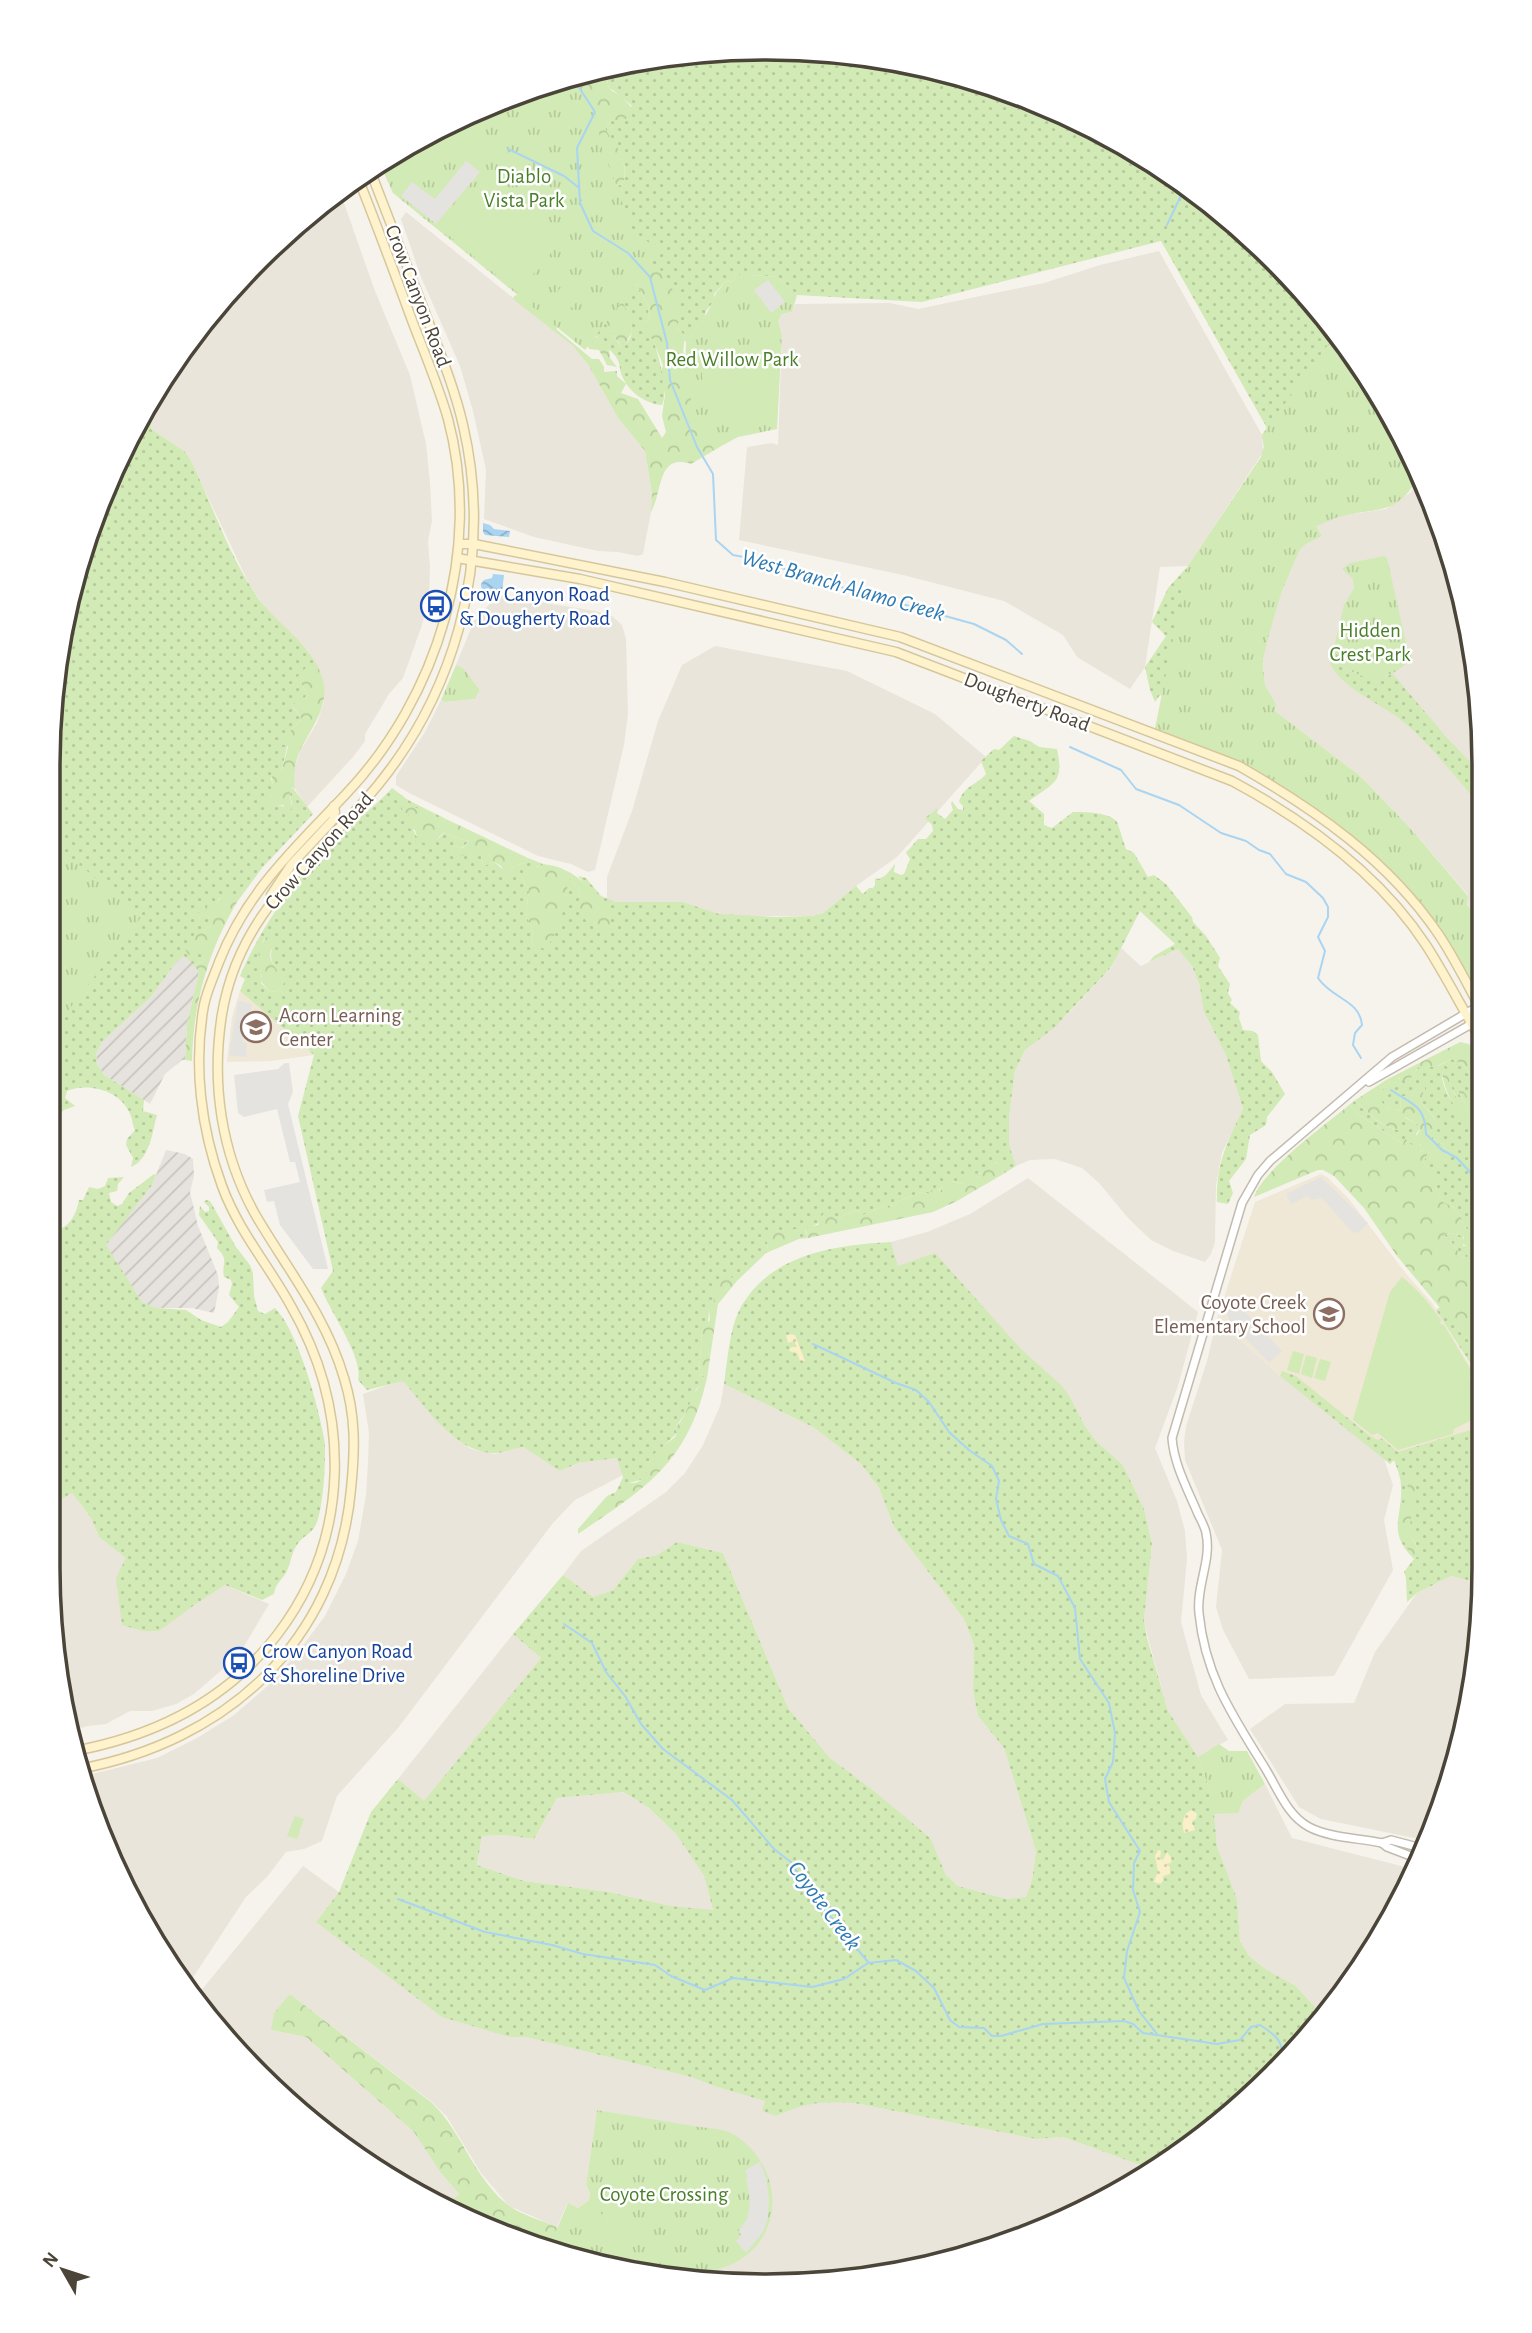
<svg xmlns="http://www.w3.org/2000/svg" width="1532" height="2333" viewBox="0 0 1532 2333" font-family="'Alegreya Sans',sans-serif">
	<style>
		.residential { fill: #eae5da }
		.industrial { fill: url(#industrial-furrows) }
		.education { fill: #efe8d6 }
		.grass { fill: url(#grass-dots); fill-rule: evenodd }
		.forest { fill: url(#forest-crowns); fill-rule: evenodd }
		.sand { fill: url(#sand-dots) }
		.park { fill: url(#park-tufts) }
		.garden { fill: #d2eab5 }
		.parking { fill: #e5e3e0 }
		.water { fill: url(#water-waves) }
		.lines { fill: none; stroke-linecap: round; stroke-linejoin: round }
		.stream { stroke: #a9d4f2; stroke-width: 2 }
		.tertiary-casing { stroke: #c2bbae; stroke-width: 10 }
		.secondary-casing { stroke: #d6c79b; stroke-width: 11 }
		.tertiary { stroke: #fff; stroke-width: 7 }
		.secondary { stroke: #fff3cd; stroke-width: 8 }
		.labels { text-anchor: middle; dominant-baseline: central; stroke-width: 5; stroke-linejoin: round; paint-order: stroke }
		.park-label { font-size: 21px; fill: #4a7f2a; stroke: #fff }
		.street-label { font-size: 21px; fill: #4b4439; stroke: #fff }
		.transit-label { font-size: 21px; fill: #164399; stroke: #fff; text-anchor: start }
		.education-label { font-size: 21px; fill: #785e54; stroke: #fff; text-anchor: start }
		.water-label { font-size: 23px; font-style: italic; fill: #2e7ab2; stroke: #fff }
		.rim { fill: none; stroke: #4b4439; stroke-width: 3.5 }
	</style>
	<defs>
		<pattern id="industrial-furrows" width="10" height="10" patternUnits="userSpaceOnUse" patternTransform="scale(1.75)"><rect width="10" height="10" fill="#e6e2dd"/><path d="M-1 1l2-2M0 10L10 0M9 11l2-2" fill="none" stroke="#c7c3be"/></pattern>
		<pattern id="grass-dots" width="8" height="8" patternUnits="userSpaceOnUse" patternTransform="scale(1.75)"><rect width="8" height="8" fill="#d2eab5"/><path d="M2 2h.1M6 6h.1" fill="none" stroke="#b6ca9c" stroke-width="1.8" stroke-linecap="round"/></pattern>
		<pattern id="forest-crowns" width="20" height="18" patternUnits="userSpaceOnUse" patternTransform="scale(1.75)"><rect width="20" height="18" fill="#d2eab5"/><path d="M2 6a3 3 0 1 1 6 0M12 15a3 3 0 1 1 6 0" fill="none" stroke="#b6ca9c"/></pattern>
		<pattern id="sand-dots" width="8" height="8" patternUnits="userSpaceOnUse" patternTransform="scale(1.75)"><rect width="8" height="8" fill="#f9efc9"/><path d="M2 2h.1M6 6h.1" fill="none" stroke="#d7cead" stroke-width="1.8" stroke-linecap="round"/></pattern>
		<pattern id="park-tufts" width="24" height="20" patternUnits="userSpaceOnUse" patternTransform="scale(1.75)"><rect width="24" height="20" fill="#d2eab5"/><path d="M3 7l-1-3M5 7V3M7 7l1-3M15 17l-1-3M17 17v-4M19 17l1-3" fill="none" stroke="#b6ca9c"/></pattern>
		<pattern id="water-waves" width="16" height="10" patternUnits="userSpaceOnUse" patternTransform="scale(1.75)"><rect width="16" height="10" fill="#a9d4f2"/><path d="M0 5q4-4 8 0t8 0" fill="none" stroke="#8caec5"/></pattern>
	</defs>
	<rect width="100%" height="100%" fill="#f6f3ec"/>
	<g class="residential">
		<path d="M339 189 375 291 410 375 426 444 430 483 432 521 428 541 430 567 429 596 422 625 403 678 389 694 365 734V741L353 757 307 807 295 789 294 769 300 751 317 723 324 702 321 673 308 651 272 616 251 588 189 457 184 451 151 429 153 402 226 292 329 196Z"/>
		<path d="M406 212 573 346 589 366 618 418 645 451 652 494 651 512 643 554 638 556 618 552 598 551 534 537 484 519 486 470 473 411 460 366 421 277 401 219Z"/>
		<path d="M1159 251 1262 435 1263 452 1188 566 1160 567 1145 667 1130 689 1077 657 1063 635 1004 601 903 575 739 540 747 447 772 443 778 445 782 335 778 321 782 314 792 312 795 304 890 303 918 309 1044 283 1100 265Z"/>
		<path d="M1420 473 1460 580 1483 719 1482 925 1467 903 1468 895 1411 829 1360 776 1275 711 1276 704 1265 685 1262 658 1282 591 1301 547 1321 536 1316 526 1340 516 1386 509 1411 492Z"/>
		<path d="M498 595 595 611 612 616 622 625 626 639 628 714 624 745 595 870 588 872 571 864 538 856 409 793 396 785V776L425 732 441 700 445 702 475 699 480 690 463 668 456 665 474 621Z"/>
		<path d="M715 646 847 671 935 714 986 757 897 857 856 886 823 913 812 916H739L719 914 683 902H616L607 899V877L632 811 658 721 682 665Z"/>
		<path d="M1121 948 1141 966 1178 949 1192 966 1200 986 1203 1010 1226 1055 1243 1109 1222 1153 1216 1185 1215 1242 1211 1254 1205 1262 1173 1251 1151 1240 1129 1219 1099 1183 1082 1168 1055 1159 1030 1160 1016 1166 1009 1146V1117L1015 1071 1025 1050 1066 1016 1112 967Z"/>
		<path d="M1028 1178 1198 1312 1178 1386 1155 1448 1177 1501 1185 1531 1187 1559 1181 1622 1201 1695 1228 1740 1198 1757 1168 1711 1148 1638 1144 1620 1152 1544 1144 1509 1123 1465 1096 1441 1085 1426 1070 1397 1020 1349 951 1272 898 1266 891 1242 927 1232 970 1214Z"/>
		<path d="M1217 1319 1278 1374 1383 1456 1393 1485 1384 1520 1393 1570 1334 1676 1249 1679 1223 1630 1216 1607 1222 1550 1185 1460 1184 1442 1186 1426 1207 1361Z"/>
		<path d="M402 1380 450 1434 471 1449 494 1454 523 1447 560 1471 578 1463 617 1458 627 1473 575 1500 553 1523 398 1728 337 1796 322 1841 304 1849 286 1852 267 1877 246 1897 186 1988 169 1967 85 1798 80 1777 157 1758 197 1738 234 1715 271 1683 298 1652 325 1616 346 1574 358 1541 366 1495 368 1462 369 1433 363 1394Z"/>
		<path d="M724 1384 813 1427 861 1464 879 1488 894 1527 964 1619 974 1645 973 1691 978 1716 1004 1748 1036 1851 1032 1880 1026 1897 1007 1899 958 1886 946 1875 929 1838 873 1790 830 1758 788 1708 723 1553 677 1542 657 1555 638 1559 613 1590 593 1597 563 1575 581 1551 666 1492 685 1473 703 1445 720 1406Z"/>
		<path d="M72 1493 91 1518 99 1537 193 1606 225 1585 269 1604 239 1655 194 1694 176 1704 152 1711H130L106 1724 87 1726 70 1732 53 1661V1508L62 1507 61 1500Z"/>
		<path d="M1451 1576 1479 1583V1661L1447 1798 1429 1841 1321 1819 1299 1807 1250 1729 1285 1704 1354 1703 1375 1652 1417 1593Z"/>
		<path d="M513 1634 541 1658 424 1802 398 1779Z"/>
		<path d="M1265 1784 1292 1838 1401 1866 1416 1873 1411 1885 1323 2016 1296 1986 1267 1970 1249 1956 1240 1941 1237 1899 1217 1846 1214 1814 1238 1812 1243 1801Z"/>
		<path d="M622 1792 649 1808 676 1834 704 1876 713 1911 671 1906 609 1892 524 1881 477 1865 482 1836 504 1835 534 1839 557 1798Z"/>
		<path d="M303 1866 339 1892 316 1922 510 2037H526L691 2077 714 2086 766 2101 776 2116 801 2105 828 2101 854 2103 1036 2139 1063 2137 1154 2170 1126 2189 952 2261 813 2284H719L580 2261 548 2250 583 2256 734 2134 597 2110 586 2185 590 2193 589 2200 578 2208 567 2204 557 2227 509 2206 481 2173 447 2117 433 2103 290 1994 271 2030 306 2037 414 2132 440 2172 459 2194 446 2205 328 2137 257 2075 195 1998Z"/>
	</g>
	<g class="industrial">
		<path d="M184 956 198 968 199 972 187 1024 185 1060H182L165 1074 150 1104 104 1075 97 1064 96 1054 102 1042 151 997 177 961Z"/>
		<path d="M166 1150 185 1154 193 1159 194 1176 190 1192 198 1226 218 1275 219 1288 214 1313 192 1308H155L142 1302 105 1245 152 1185Z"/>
	</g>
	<g class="education">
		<path d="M240 991 314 1055 271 1061 227 1062 232 1017Z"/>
		<path d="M1321 1174 1327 1177 1349 1199 1407 1275 1432 1303 1469 1364 1480 1377V1427L1398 1453 1390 1464 1278 1374 1217 1319 1255 1202Z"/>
	</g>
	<g class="grass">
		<path d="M719 49 860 53 997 86 1126 144 1240 226 1336 329 1411 448 1420 473C1398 516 1382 506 1342 516 1333 518 1325 523 1316 526L1321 536C1316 539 1307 542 1302 547 1288 560 1263 651 1261 672L1182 706 1160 695 1155 702 1150 690 1145 667 1166 636 1152 622 1168 588 1188 566 1261 457 1264 447 1262 435 1267 428 1161 241 922 302 797 295 777 277 737 274 731 282 727 280 714 294V301L706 311 705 317 686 342 684 340 685 336 677 328C679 306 677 292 661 274L652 273 639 248 610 173 614 177 617 186 623 184C632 157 609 148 605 127L613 120H621L632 106 613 90 609 89 604 68Z"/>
		<path d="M634 279 649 307 648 315 651 317 646 324C648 332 653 337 655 345 659 359 669 392 662 405 646 404 629 392 623 378 619 371 621 364 616 357 610 348 598 342 594 332L599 296C604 316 608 332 622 347 624 344 628 342 630 338 636 329 624 306 620 297Z"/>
		<path d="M153 402 151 429 184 451 189 457C211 501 226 548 252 589 270 619 303 637 318 667H307L300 675 301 684 308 695 293 707 302 719 291 730 281 773 271 778 274 789 268 803 285 807 292 804 290 794 292 787 313 814 262 868 237 902 220 898 206 916 211 919V925L201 933 200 949 203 950 204 961 194 965 184 956 177 961 151 997 102 1042 96 1054 97 1064 104 1075 144 1100 143 1111 157 1115C152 1133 150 1159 131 1167L133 1158 126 1145 127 1139 135 1130C132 1125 133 1120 130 1114 121 1091 89 1082 67 1091L65 1098 75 1106 64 1110 53 1120V672L85 535 121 448Z"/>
		<path d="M1336 663C1356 675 1371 683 1393 674L1447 738 1483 775V809C1458 781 1434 748 1406 724 1382 703 1346 692 1330 664Z"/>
		<path d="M1014 736 1030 741 1039 747 1057 749C1064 783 1055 782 1029 801L1044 814V825L1052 828 1073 812C1084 812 1110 812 1117 822 1118 824 1125 846 1126 849L1134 853 1148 877 1154 875 1166 884 1192 917 1193 922 1206 936 1220 958 1218 966 1230 984 1228 993 1232 1000 1230 1003 1240 1012 1239 1018 1243 1030 1253 1031 1258 1035 1261 1061 1272 1072 1285 1094 1267 1117 1266 1125 1250 1135 1246 1159 1229 1181 1233 1193 1228 1204 1217 1202C1216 1164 1227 1142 1243 1109L1226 1055 1203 1010 1200 986 1192 966 1178 949 1149 962 1154 956 1175 944 1140 911 1112 966 1105 974 1054 1028 1025 1050 1015 1071 1009 1117V1145L1016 1166 1005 1173 997 1162 962 1184 953 1181C939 1186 940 1198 920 1192 912 1198 901 1197 895 1205L883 1206 863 1215 857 1210 835 1219 830 1216 805 1231 808 1238 799 1239 796 1230 776 1231 768 1244 766 1253 737 1281 724 1273 713 1306 709 1310 708 1324 702 1330 699 1374 707 1378 705 1386H700L696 1389 692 1404 675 1428 677 1433 649 1461C649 1488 634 1476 625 1487 621 1491 618 1496 614 1501H610L607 1496 616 1492 623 1477 617 1458 578 1463 560 1471 523 1447C513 1449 501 1454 491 1453 453 1450 426 1407 403 1381L367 1390 358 1380C364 1358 330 1312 321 1288L333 1271 298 1116 314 1055 240 991 245 979 240 976C266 915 304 869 352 825 365 812 380 802 392 788L408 800 446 819 445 821 402 805 409 814 408 821 417 837 416 841 437 840 446 831 453 837 469 841 462 848 453 846 450 849 455 854 481 852 483 866 494 862 509 874 514 866 524 863 528 858 543 864 541 868 537 866 523 879 529 891 526 914 533 932 531 941 534 946C542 937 555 927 561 916 567 904 563 889 569 878L579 889V906L590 924 606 909 600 905 578 876 586 878 601 896 616 902H683L719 914 776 917 812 916 823 913 856 886 863 894 869 888H873L875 885V878L879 879 886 875 895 864 894 872 901 875 904 874 910 859 906 853 918 839H926L933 831 932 825 925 818 938 808 937 813 945 819 953 810 951 804 952 801 958 809 963 810V806L959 802C963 786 977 785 986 774L981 761 994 749 999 750ZM264 939 273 946C267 961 276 970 285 982L278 992 269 991 261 983C263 962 253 964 264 939Z"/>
		<path d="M1452 1059 1463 1064 1481 1089V1179L1476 1182 1481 1190V1242L1464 1226 1461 1217 1453 1207 1443 1202 1435 1188 1437 1181 1423 1162 1429 1152 1445 1164 1447 1151 1443 1143 1434 1144 1430 1141C1442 1121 1435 1117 1420 1102L1425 1088 1417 1083V1088L1411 1096H1403L1400 1099 1401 1109 1396 1111 1390 1105 1387 1109 1376 1095C1383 1089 1393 1081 1401 1078 1411 1075 1413 1076 1419 1066H1438ZM1442 1076C1452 1082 1454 1097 1463 1106L1466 1105 1458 1092 1459 1086 1462 1089 1475 1114V1126C1460 1115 1443 1094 1442 1076Z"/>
		<path d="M1354 1101C1372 1113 1373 1123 1398 1130L1404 1117 1419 1125 1420 1129 1416 1134 1420 1145 1425 1148 1420 1152 1405 1140 1403 1144 1358 1114 1349 1105Z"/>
		<path d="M154 1174 156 1175 152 1185 106 1245 142 1302 156 1308 186 1310 201 1320 221 1327 228 1322 239 1307 229 1295 232 1284 231 1280 224 1277C221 1263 230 1261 217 1248L218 1242 199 1215 200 1206 205 1212 209 1211V1207L204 1202 206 1200 210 1201 236 1247 250 1265 253 1273 254 1296 258 1311 265 1314 275 1308C298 1331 318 1405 324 1438 327 1453 323 1508 317 1522 313 1533 306 1534 299 1542 292 1550 291 1562 287 1571 283 1579 275 1584 274 1594L262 1600 225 1585 193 1606 159 1631H143L122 1625 116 1578 126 1558 99 1537 91 1518 72 1493 61 1500 62 1507 53 1508V1231C70 1228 76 1215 79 1200H83L89 1187 98 1189 105 1186 108 1178 124 1177 118 1184 117 1191 109 1193 111 1202 117 1206 122 1204 129 1193Z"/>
		<path d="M1451 1233 1463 1236V1246H1469L1471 1254 1467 1257 1461 1256 1450 1240 1444 1235Z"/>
		<path d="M891 1242 898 1266 935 1253 1021 1349 1062 1386 1070 1397 1085 1426 1096 1441 1123 1465 1144 1509 1152 1544 1144 1620 1147 1638 1168 1711 1198 1757 1210 1790 1213 1802 1217 1846 1237 1899 1240 1941 1249 1956 1267 1970 1296 1986 1323 2016 1306 2041 1204 2137 1154 2170 1063 2137 1036 2139 854 2103C821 2101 807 2102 776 2116L762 2111 765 2101 714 2086 691 2077 526 2037H510L442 2017 316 1922 339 1892 371 1812 398 1779 424 1801 541 1658 513 1634 563 1575 593 1597 613 1590 638 1559 657 1555 677 1542 723 1553 788 1708 830 1758 873 1790 930 1838 946 1875 958 1886 1007 1899 1026 1897 1032 1880 1036 1851 1004 1748 978 1716 973 1691 974 1645 964 1619 894 1527 879 1488 861 1464 813 1427 724 1384C728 1359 729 1327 742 1305 773 1253 837 1245 891 1242ZM623 1792 649 1808 676 1834 704 1876 713 1910 671 1906 609 1892 524 1881 477 1865 482 1836 504 1835 534 1839 557 1798Z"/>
		<path d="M1440 1307 1480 1353V1367L1475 1371 1436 1310Z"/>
		<path d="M1282 1371 1296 1376 1370 1436 1378 1440 1381 1438 1398 1452 1480 1427 1479 1583 1451 1576 1417 1593 1407 1602 1406 1578 1404 1572 1414 1559C1386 1531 1403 1517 1401 1487 1401 1477 1397 1469 1394 1460L1390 1464 1280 1376ZM1407 1479 1415 1486 1408 1528 1419 1551C1384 1522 1411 1514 1407 1479Z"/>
	</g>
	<g class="forest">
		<path d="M604 68 609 89 621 96 633 109 625 120H613L605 127C607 134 610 136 614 142 622 155 628 169 623 184L616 186 614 177 610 174 604 189 653 260 651 272 657 267 660 269 677 297 680 314 677 328 685 336 683 352 687 358C694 338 703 321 712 303 714 300 714 296 716 293 719 289 723 285 727 280L732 283 718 448 691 464C657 453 663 491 651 512L652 494 645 451 618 418 589 366 573 346 513 299 514 296 519 294 555 81 580 72ZM634 279 649 307 648 315 651 317 646 324 649 335 653 340 663 365 661 373 665 395 662 416 666 432 662 438 638 399 621 393 626 384 617 376V371L604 372V367L599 359H592L556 329Z"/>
		<path d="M620 297 629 315 632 332 623 348 608 329 603 316Z"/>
		<path d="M594 332 596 337 609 347 610 358 617 367 607 365 599 350 589 349 587 344Z"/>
		<path d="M307 667H318C335 701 314 722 300 751 294 763 294 775 295 789L292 787 290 794 292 809 287 811 283 805 275 806 266 803C276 793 272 785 272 774L276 772 281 773 288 747 287 745H282L291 730 302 719 292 705 301 697 305 698 308 695 297 677Z"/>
		<path d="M401 804 417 808 445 821 446 819 528 858 524 863 514 866 506 879 502 878 504 871 501 866 494 862 483 866 481 853 457 856 450 849 452 846 463 848 469 841 453 837 446 831 439 837 434 845 415 841 417 837 415 830 404 827 409 814 403 812Z"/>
		<path d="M543 864C578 868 590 890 611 915L610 930C597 933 582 921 579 907 578 902 580 895 579 889L569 878C566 885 568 888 567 895 563 914 558 934 545 949L534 946 531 941 533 932 526 914 529 891 523 879V872C528 865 533 865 541 868Z"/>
		<path d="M225 894 237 902C208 952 193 1003 192 1061L185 1060 187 1024 199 972 194 965 204 961 202 950 200 949 193 957 188 954 185 949 196 932 201 933 211 925V919L206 916 199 923 196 919V915L209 904 216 903Z"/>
		<path d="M267 937 278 942C260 956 278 969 285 982L278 992 269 991 260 980 262 977C258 961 255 950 267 937Z"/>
		<path d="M1460 1042 1469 1044 1482 1066 1481 1089 1463 1064 1452 1059 1435 1067 1419 1066 1407 1083 1399 1078 1394 1085 1386 1087 1377 1095 1387 1109 1390 1105 1393 1106 1397 1111 1401 1109 1400 1099 1404 1096H1411L1417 1088V1083L1424 1084 1425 1088 1420 1102C1433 1116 1444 1122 1430 1141L1434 1144 1443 1143 1447 1151 1445 1164 1437 1161 1429 1152 1423 1162 1438 1181 1435 1188 1443 1202 1453 1207 1461 1217 1464 1226 1481 1242 1480 1353 1451 1321 1397 1256 1364 1208 1334 1176 1323 1170H1318L1254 1197C1264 1169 1325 1125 1349 1105L1358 1114 1403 1144 1405 1139 1420 1152 1424 1149 1415 1138 1420 1130 1419 1125 1405 1117 1398 1130C1374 1123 1372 1113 1354 1101L1386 1080ZM1451 1233 1463 1236 1464 1238 1460 1243 1469 1247 1471 1254 1467 1257 1461 1256 1450 1240 1444 1235Z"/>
		<path d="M1443 1068 1447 1069C1449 1083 1453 1095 1463 1105H1466L1456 1088 1459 1085C1471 1101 1475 1109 1473 1127 1459 1119 1439 1084 1443 1068Z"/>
		<path d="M998 1162 1005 1173 957 1201 933 1212 808 1238 805 1228 818 1225 823 1214 828 1213 835 1219 857 1210 863 1215 883 1206 895 1205C901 1197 912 1198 920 1192L928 1194 933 1189 940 1191 948 1180 962 1184 972 1173 979 1174 985 1168Z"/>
		<path d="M796 1229 799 1239 766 1253 768 1244 761 1235 769 1232Z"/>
		<path d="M725 1272 737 1281 718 1304 707 1378 699 1374 702 1330 710 1320 709 1310C716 1304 714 1299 712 1290Z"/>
		<path d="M700 1386H705C685 1466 641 1491 578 1534V1529L607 1496 610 1500 614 1501 627 1483C645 1485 648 1472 650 1457L675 1437 677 1433 675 1428C689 1415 690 1394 700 1386Z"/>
		<path d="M1407 1479H1413L1415 1486C1414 1517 1402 1526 1422 1555L1419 1558 1409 1553C1406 1544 1399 1529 1400 1519 1402 1502 1409 1499 1407 1479Z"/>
		<path d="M290 1994 432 2103C462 2132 474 2178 507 2204 520 2215 541 2220 557 2227L555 2252 491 2231 446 2205 459 2194 440 2172 414 2132 306 2037 271 2030 274 2013Z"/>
	</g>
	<g class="sand">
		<path d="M788 1334 795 1335 805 1361H800L797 1353 789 1351 791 1347H797L794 1341 788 1343 786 1335Z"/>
		<path d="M1192 1810 1197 1814 1196 1819 1192 1821 1195 1830 1184 1833C1182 1824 1182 1813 1192 1810Z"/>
		<path d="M1158 1850 1161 1851 1160 1859 1163 1860 1167 1852 1172 1859 1171 1863 1166 1864 1170 1867V1874L1163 1876V1881L1160 1884 1154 1882 1158 1871 1155 1856Z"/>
	</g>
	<g class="park">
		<path d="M571 75 595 112 602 148 633 231 661 251 585 350 393 193 380 164 448 121Z"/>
		<path d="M737 274 777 277 797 295 792 312 782 314 778 321 782 335 777 429 738 437 714 450 699 422 685 382 686 342Z"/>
		<path d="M1338 331 1411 448 1420 473C1398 516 1382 506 1342 516 1333 518 1325 523 1316 526L1321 536 1301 547 1282 591 1262 658 1265 685 1276 704 1275 711 1360 776 1411 829 1468 896 1467 904 1482 925V1004L1439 935 1363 850 1239 766 1154 733 1188 566 1261 457 1264 447 1262 435Z"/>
		<path d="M1384 556 1387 558 1407 647 1412 659C1390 677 1378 685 1351 671 1343 667 1338 663 1330 664L1344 605 1354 588 1353 579 1342 569 1350 563Z"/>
		<path d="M456 665 463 668 480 690 475 699 445 702 441 700Z"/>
		<path d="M53 843 142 916 53 1030Z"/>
		<path d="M1219 1744 1229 1751H1247L1265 1784 1243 1801 1238 1813 1214 1814 1210 1790 1198 1757Z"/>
		<path d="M597 2110C629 2115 661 2121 693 2126 705 2128 724 2128 735 2135 798 2178 779 2269 697 2272L548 2250 568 2203 578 2208 589 2200 590 2193 586 2185Z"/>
	</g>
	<g class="garden">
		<path d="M467 114 475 130 478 153 405 174 396 168 393 156 448 121Z"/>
		<path d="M480 181 558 244 518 293 441 229Z"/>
		<path d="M561 287 578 300 572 308 555 295Z"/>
		<path d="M552 298 569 311 563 319 546 306Z"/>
		<path d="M708 347 765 349 773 353 775 360 773 417 769 423 733 427C707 418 693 369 708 347Z"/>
		<path d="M1402 1277C1418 1290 1429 1303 1441 1320L1440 1324 1444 1325 1473 1374 1469 1377 1480 1397V1416L1454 1429 1453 1434 1398 1450 1378 1433 1372 1435 1353 1420 1390 1292Z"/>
		<path d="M1293 1351 1304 1354 1299 1374 1287 1370Z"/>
		<path d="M1306 1355 1317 1358 1312 1378 1301 1374Z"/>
		<path d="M1320 1359 1331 1362 1325 1381 1314 1378Z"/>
		<path d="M295 1816 304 1819 297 1839 287 1836Z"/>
		<path d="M597 2208 603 2216 584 2228 579 2219Z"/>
		<path d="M608 2221 633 2227 630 2240 605 2235Z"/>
	</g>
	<g class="parking">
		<path d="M466 161 480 172 436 224 401 196 412 182 435 199Z"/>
		<path d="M768 280 785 302 771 313 754 290Z"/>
		<path d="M238 1001 252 1004 250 1014H246L242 1042 247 1043 246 1057 229 1055Z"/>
		<path d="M285 1063H289L293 1092 288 1104 328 1269H313L280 1225 274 1201 267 1202 264 1190 300 1182 295 1162H290L277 1109 244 1117 238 1113 234 1075 278 1069Z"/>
		<path d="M1321 1177 1368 1223 1358 1233 1351 1231 1322 1198 1310 1200 1308 1196 1291 1204 1286 1194Z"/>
		<path d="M1244 1297 1249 1298 1245 1312 1282 1351 1269 1363 1230 1322 1227 1313 1230 1298Z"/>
		<path d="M760 2162 766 2177 769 2199 768 2218 763 2232 746 2253 736 2241 742 2235 738 2232 747 2219 749 2210 750 2200 746 2178 748 2177 745 2170Z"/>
	</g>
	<g class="water">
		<path d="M483 523 490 525 494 529 510 531 509 537 485 535 483 532Z"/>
		<path d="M493 574 504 575 502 592 494 599 482 597 481 584 484 580 492 578Z"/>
	</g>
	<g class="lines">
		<g class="stream">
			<path d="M571 75 595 112 577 148 580 203 593 231 628 253 650 277 667 343 670 380 697 447 713 474 716 540 733 555 760 560 815 580 974 624 1006 640 1022 654"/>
			<path d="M508 149 564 176 578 187"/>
			<path d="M1167 225 1185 187"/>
			<path d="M1070 747 1121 770 1136 789 1179 805 1221 833 1246 841 1259 850 1270 854 1286 874 1306 882 1323 898 1328 907V917L1318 937 1325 951 1318 978C1332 999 1360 1000 1362 1025L1355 1033 1353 1045 1361 1058"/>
			<path d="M1391 1090C1413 1105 1425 1105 1426 1134L1442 1150 1457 1158 1481 1184"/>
			<path d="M813 1344 896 1383 916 1390 929 1402 949 1432 969 1450 992 1466 999 1481 996 1499 1001 1520 1009 1536 1028 1544 1034 1564 1058 1576 1075 1608 1080 1659 1109 1703 1115 1733 1113 1762 1105 1779 1109 1802 1140 1851 1134 1863 1133 1890 1140 1912 1127 1951 1124 1978 1139 2011 1157 2034"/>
			<path d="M564 1624 592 1643 606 1672 625 1696 641 1724 663 1749 732 1800 774 1849 792 1863 805 1886 868 1962"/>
			<path d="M398 1899 485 1932 552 1945 583 1954 655 1965 671 1976 705 1990 733 1978 812 1987 844 1979 868 1963 896 1960 916 1971 934 1988 950 2020 959 2027 984 2028 992 2036H1001L1043 2024 1124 2021 1133 2024 1143 2033 1217 2044 1240 2040 1251 2027 1260 2025C1279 2037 1282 2041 1284 2062"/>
		</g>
		<g class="tertiary-casing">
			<g id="tertiary">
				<path d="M1369 1082 1482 1018"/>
				<path d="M1382 1843 1387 1847 1421 1860"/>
				<path d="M1425 1849 1391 1840 1382 1843C1359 1838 1330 1838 1309 1827 1287 1815 1278 1789 1265 1768 1233 1716 1205 1676 1199 1613 1196 1586 1212 1560 1206 1533 1205 1527 1201 1520 1198 1514 1188 1490 1174 1465 1172 1438L1242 1203 1258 1175 1270 1161 1392 1057 1482 1004"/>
			</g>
		</g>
		<g class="secondary-casing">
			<g id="secondary">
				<path d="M460 544H474L665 582 900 637 1239 766C1316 810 1389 861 1439 935 1455 959 1468 986 1482 1011"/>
				<path d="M457 558 580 579 896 652 1232 781C1306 821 1379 873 1426 945 1446 976 1463 1010 1482 1042"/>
				<path d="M271 895 291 865 333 820 335 812 334 806"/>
				<path d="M74 1751C155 1736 226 1701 277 1635 352 1537 351 1410 291 1306 269 1266 238 1230 222 1186 201 1129 193 1065 204 1005 207 990 214 976 219 962 247 891 295 848 346 794 438 697 483 550 448 419 438 384 423 350 410 315 393 269 376 223 358 178"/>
				<path d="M79 1769C225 1742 337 1643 351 1489 355 1450 356 1416 344 1378 326 1316 287 1269 255 1214 221 1153 211 1083 222 1014 238 920 298 873 359 807 454 704 495 563 463 425 454 386 438 348 424 310 406 263 388 216 370 170"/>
			</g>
		</g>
		<use href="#tertiary" class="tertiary"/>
		<use href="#secondary" class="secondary"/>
	</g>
	<defs>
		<g id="bus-ring" transform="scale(1.575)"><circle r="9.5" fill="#fff" stroke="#1a4fb4" stroke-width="1.5"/><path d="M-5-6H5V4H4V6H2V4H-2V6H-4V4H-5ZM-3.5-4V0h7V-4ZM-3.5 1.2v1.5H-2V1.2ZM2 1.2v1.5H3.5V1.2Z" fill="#1a4fb4"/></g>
		<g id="school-ring" transform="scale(1.575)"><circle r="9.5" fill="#fff" stroke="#8d6e63" stroke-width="1.5"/><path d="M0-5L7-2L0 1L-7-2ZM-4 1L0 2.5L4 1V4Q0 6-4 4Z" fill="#8d6e63"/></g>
	</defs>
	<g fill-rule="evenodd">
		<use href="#bus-ring" x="436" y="606"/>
		<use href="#school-ring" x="256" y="1027"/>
		<use href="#school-ring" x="1329" y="1314"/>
		<use href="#bus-ring" x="239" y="1663"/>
	</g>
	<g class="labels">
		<g class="park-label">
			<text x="524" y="176">Diablo<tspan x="524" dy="24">Vista Park</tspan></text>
			<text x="732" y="359">Red Willow Park</text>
			<text x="1370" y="630">Hidden<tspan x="1370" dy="24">Crest Park</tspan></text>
			<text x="664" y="2194">Coyote Crossing</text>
		</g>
		<g class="street-label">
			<text transform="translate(418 296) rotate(69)">Crow Canyon Road</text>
			<text transform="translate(1027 702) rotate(21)">Dougherty Road</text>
			<text transform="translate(319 851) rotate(-48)">Crow Canyon Road</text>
		</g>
		<g class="transit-label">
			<text x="459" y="594">Crow Canyon Road<tspan x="459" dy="24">&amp; Dougherty Road</tspan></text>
			<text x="262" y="1651">Crow Canyon Road<tspan x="262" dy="24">&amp; Shoreline Drive</tspan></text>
		</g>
		<g class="education-label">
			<text x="279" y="1015">Acorn Learning<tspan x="279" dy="24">Center</tspan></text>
			<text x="1306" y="1302" text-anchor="end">Coyote Creek<tspan x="1306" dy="24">Elementary School</tspan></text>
		</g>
		<g class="water-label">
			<text transform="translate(843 586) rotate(16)">West Branch Alamo Creek</text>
			<text transform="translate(824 1906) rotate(53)">Coyote Creek</text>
		</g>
	</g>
	<path d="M0 0H1532V2333H0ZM766 60H766A706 706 0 0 1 1472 766V1568A706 706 0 0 1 766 2274H766A706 706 0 0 1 60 1568V766A706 706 0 0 1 766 60Z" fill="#fff" fill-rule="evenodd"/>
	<path class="rim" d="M766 60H766A706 706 0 0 1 1472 766V1568A706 706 0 0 1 766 2274H766A706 706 0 0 1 60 1568V766A706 706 0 0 1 766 60Z"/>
	<g transform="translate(63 2270) rotate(309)" stroke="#ffffff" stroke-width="5" paint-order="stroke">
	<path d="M0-5L12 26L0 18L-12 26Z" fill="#4b4439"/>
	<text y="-10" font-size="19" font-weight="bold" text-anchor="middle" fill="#4b4439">N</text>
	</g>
</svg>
